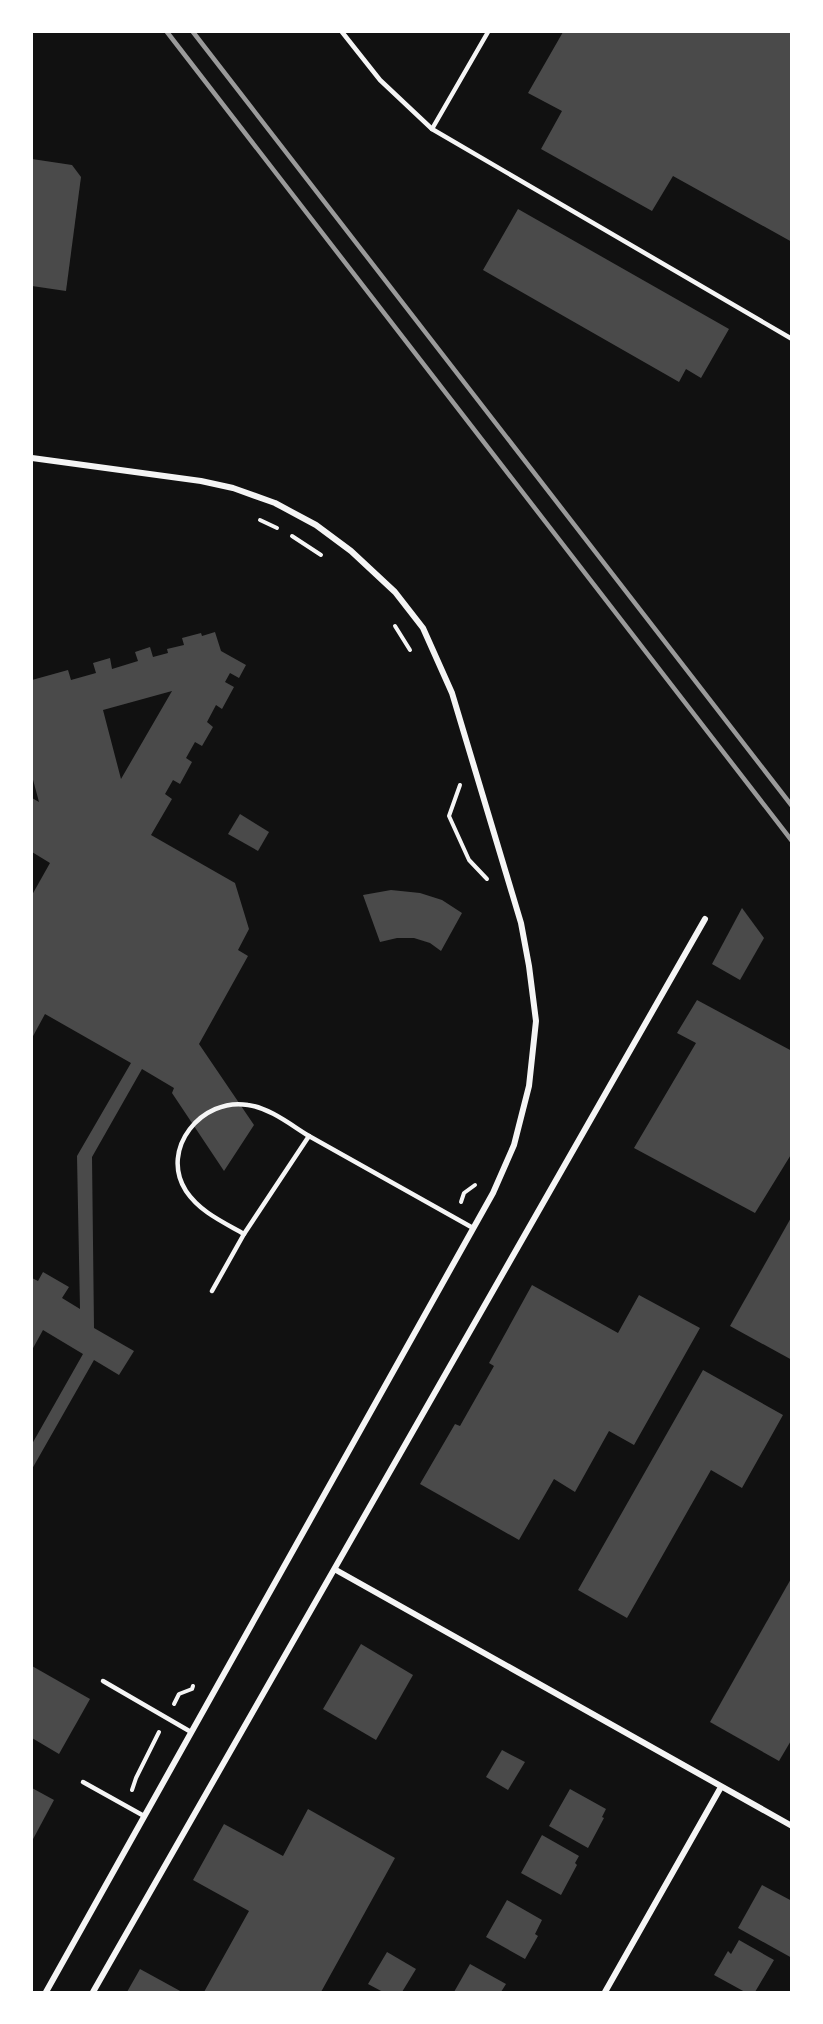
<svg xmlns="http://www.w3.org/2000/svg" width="823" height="2024" viewBox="0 0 823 2024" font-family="Montserrat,sans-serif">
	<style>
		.building { fill: #4a4a4a; fill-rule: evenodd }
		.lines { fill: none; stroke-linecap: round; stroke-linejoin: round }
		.path { stroke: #f5f5f5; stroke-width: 4 }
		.service { stroke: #f5f5f5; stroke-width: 4.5 }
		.minor { stroke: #f5f5f5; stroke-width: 6 }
		.rail { stroke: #9a9a9a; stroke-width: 4.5 }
	</style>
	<rect width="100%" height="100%" fill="#111"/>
	<g class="building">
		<path d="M563 32H792V242L673 176 652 211 541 149 562 111 528 93Z"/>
		<path d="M32 159 72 165 81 177 66 291 32 286Z"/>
		<path d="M518 209 729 329 701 378 686 369 679 382 483 270Z"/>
		<path d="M215 632 221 651 246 665 239 678 230 673 225 682 234 687 222 709 216 705 207 722 213 727 202 746 195 742 186 758 192 762 180 784 173 780 165 794 172 799 151 835 235 883 249 929 238 950 248 956 199 1044 254 1125 224 1171 172 1093 174 1088 142 1069 92 1157 94 1328 134 1351 119 1375 94 1360 32 1469V1444L83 1354 43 1330 32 1350V1278L38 1281 43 1272 69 1287 62 1298 80 1309 77 1156 131 1063 45 1014 32 1038V895L50 863 32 852V798L39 802 32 776V690L33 689 32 680 68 670 71 680 96 673 93 663 110 658 112 669 138 661 135 652 150 647 153 657 168 653 167 649 184 645 182 638 201 633 202 636ZM172 691 121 779 103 710Z"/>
		<path d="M240 814 269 832 258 851 228 834Z"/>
		<path d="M391 890 420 893 442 900 462 913 441 951 430 943 414 938H397L380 942 363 895Z"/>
		<path d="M742 908 764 938 740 980 712 964Z"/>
		<path d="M697 1000 792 1051V1153L755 1213 634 1148 696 1043 677 1033Z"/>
		<path d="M792 1216V1360L730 1326Z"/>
		<path d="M532 1285 618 1333 639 1295 700 1328 634 1445 609 1431 575 1492 554 1479 519 1540 420 1484 455 1424 460 1426 494 1366 489 1363Z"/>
		<path d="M703 1370 783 1415 742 1488 711 1470 627 1618 578 1590Z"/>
		<path d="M792 1577V1739L779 1761 710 1722Z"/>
		<path d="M361 1644 413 1675 376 1740 323 1709Z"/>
		<path d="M32 1666 90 1699 59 1754 32 1738Z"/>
		<path d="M502 1750 525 1762 508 1790 486 1777Z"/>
		<path d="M32 1788 54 1800 32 1841Z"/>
		<path d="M570 1789 606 1809 602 1817 604 1818 588 1848 549 1826Z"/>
		<path d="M308 1809 395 1858 321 1992H204L249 1911 193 1880 224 1824 283 1856Z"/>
		<path d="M542 1835 579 1856 575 1863 577 1865 561 1895 521 1873Z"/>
		<path d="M762 1885 792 1901V1958L738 1928Z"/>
		<path d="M507 1900 542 1920 535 1934 538 1936 525 1959 486 1937Z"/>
		<path d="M739 1940 774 1960 755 1992H745L714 1975 728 1951 731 1954Z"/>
		<path d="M387 1952 416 1969 402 1992H383L368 1984Z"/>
		<path d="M470 1964 506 1984 501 1992H454Z"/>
		<path d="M140 1969 182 1992H127Z"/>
	</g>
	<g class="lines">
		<g class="path">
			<path d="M260 520 277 528"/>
			<path d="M292 536 321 555"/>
			<path d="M395 626 410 650"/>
			<path d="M460 785 449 816 469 860 487 879"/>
			<path d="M461 1202 464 1193 475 1185"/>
			<path d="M174 1704 179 1694 192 1689 193 1686"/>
			<path d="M132 1790 136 1778 159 1732"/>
		</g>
		<g class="service">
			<path d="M342 32 380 80 432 129 792 339"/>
			<path d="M432 129 488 32"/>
			<path d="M244 1234C223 1222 200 1212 186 1191 159 1149 202 1097 248 1105 270 1108 291 1125 309 1136"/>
			<path d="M212 1291 244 1234 309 1136 473 1228"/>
			<path d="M103 1681 191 1732"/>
			<path d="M83 1782 144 1816"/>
		</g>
		<g class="minor">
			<path d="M32 458 201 481 233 488 275 503 316 525 351 551 395 592 423 628 452 693 521 923 529 966 536 1021 529 1086 514 1145 493 1193 46 1992"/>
			<path d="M336 1570 792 1826"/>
			<path d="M93 1992 705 919"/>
			<path d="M605 1992 721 1787"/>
		</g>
		<g class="rail">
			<path d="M167 32 792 841"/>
			<path d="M193 32 792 806"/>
		</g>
	</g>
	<rect width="823" height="2024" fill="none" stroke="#ffffff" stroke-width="66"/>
</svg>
